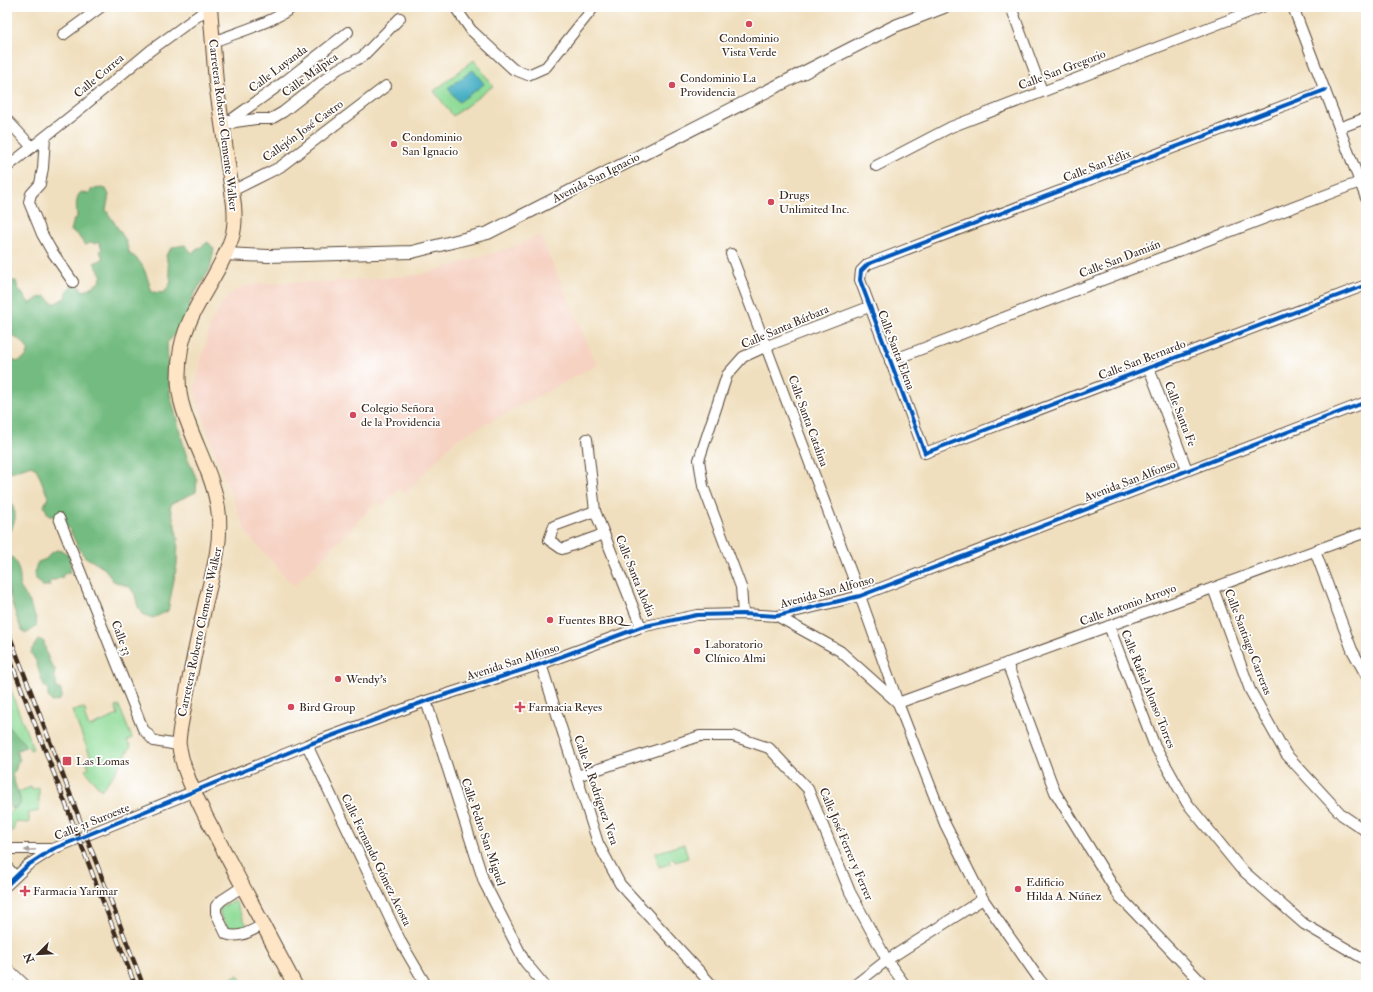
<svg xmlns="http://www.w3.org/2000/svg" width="1373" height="992" viewBox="0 0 1373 992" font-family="'IM FELL Double Pica',serif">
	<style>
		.built { fill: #f6d2c3 }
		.green { fill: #8fdb97; stroke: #65825a }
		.forest { fill: #73bb80; stroke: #57724f }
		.water { fill: #47afc5; stroke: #416c72 }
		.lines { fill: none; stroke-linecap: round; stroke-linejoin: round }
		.minor-casing { stroke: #564536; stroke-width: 12 }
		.tertiary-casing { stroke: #564536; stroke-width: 14 }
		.secondary-casing { stroke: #564536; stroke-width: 16 }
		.minor { stroke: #fff; stroke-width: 10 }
		.tertiary { stroke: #fff; stroke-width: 12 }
		.secondary { stroke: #fde5c5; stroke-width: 14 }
		.rail-casing { stroke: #3b2a1e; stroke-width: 4.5 }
		.rail { stroke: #fff; stroke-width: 3; stroke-dasharray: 9; stroke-linecap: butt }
		.cycleway-casing { stroke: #fff; stroke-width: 6 }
		.cycleway { stroke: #0057b8; stroke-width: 4 }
		.oneway { fill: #a79f9a }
		.poi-dot { fill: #d1495b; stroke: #fff; stroke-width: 1.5 }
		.labels { text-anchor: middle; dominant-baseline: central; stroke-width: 3.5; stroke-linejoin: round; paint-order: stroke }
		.poi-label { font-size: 12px; fill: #3b2a1e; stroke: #fff; text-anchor: start }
		.street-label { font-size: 12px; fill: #3b2a1e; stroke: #fff }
	</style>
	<rect width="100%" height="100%" fill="#fff"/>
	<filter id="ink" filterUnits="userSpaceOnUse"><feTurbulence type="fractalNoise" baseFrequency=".025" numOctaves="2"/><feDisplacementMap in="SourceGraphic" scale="8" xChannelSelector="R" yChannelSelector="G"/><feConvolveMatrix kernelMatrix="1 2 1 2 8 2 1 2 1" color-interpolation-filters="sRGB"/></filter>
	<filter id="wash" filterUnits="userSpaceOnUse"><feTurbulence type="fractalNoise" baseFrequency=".012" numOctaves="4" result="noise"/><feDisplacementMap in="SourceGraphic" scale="16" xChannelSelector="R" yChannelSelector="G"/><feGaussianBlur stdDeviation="0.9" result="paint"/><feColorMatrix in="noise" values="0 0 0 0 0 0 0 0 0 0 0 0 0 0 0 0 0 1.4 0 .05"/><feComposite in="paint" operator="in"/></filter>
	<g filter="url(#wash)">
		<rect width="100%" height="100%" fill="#f0dfbe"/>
		<path class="built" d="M540 235 597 365 455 440 406 493 399 488 383 506 376 500 366 513 294 586 247 534 220 466 194 390 211 323 228 295 247 285 293 282H328L421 275 507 249Z"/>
		<g class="green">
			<path d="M474 60 493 86 453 116 434 91Z"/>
			<path d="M7 681 33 749 30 750 28 746 25 747C23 737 12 735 9 727 7 722 9 718 7 714Z"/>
			<path d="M119 706 132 738 127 741 131 746 112 777 101 790 85 770 89 768 87 763 92 760 72 711 84 708 86 713 84 714 89 727 118 715 115 707Z"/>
			<path d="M31 787 32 790 39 787V811L29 813V823L14 822V831L7 830V813L12 811 11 809 16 808 20 799 18 792Z"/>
			<path d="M684 844 688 858 675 862 674 858 669 860 670 864 659 867 655 853Z"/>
			<path d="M235 901 247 926 242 930 230 932 220 914V908L222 906Z"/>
			<path d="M238 975 244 985H227V980Z"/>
		</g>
		<g class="forest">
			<path d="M102 188 106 189 109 195 106 210 125 239 130 254C144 260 147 278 152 292L164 293 171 282 166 255 173 247 185 245 192 253 208 242 214 249 210 269 190 301 188 327 176 333 167 343 170 394 186 454 197 480 196 492 172 503 170 508 173 517 178 539 177 564 168 611 153 618 144 615 138 607 135 595 130 587 113 581 105 569 84 556 78 547 70 530 57 516H49L44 506 48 497 37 470 31 465 14 471 7 472V355L17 362 25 358 29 351 22 341 10 335 7 332V281H16L18 288 30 304 38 298 46 296 52 303H56L66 297 67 292 73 285 80 287 83 291 87 290 101 281 100 278 102 276 94 263 103 259 100 251 102 250 99 242 94 244 93 242 85 245 77 234 71 231 74 219 77 218C77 210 74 198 81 192L89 194 92 189Z"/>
			<path d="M7 488 15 513V519L11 531 7 532Z"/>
			<path d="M57 550C70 551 72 560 70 572L62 575 63 577 49 582 50 586H42C33 577 33 573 38 562L46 559 51 553Z"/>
			<path d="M7 557H12C19 565 21 577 20 587 23 592 26 596 29 601 31 604 31 607 32 610 38 621 40 626 27 633H24L21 629C12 605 4 583 7 557Z"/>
			<path d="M38 640H41L44 642C45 649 49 665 55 669L54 677C57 680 57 683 56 686L57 689H60C64 696 61 702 52 702L48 696V690L44 686 41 678 36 661 31 653 32 649Z"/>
			<path d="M7 714C9 718 7 722 9 727 13 736 22 735 25 747L16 751 20 760 17 763 16 769 12 775 20 799V805L11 809 7 801Z"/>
		</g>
		<path class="water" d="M473 70 484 84 459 102 448 88Z"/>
	</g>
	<g filter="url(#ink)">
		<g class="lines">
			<g class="minor-casing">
				<g id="minor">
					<path d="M455 7 471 30 513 69 528 75 546 67 594 7"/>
					<path d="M1011 7 1042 91"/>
					<path d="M1293 7 1366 198"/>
					<path d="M63 35 101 7"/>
					<path d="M213 42C238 32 271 23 293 7"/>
					<path d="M1325 90 868 264 861 271 860 280 925 453 1366 285"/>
					<path d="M7 120 32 147"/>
					<path d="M228 122 284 82 348 32"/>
					<path d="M222 127 235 122 256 119H271L283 112 338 69 362 57 400 18"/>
					<path d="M1339 128 1366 118"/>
					<path d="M45 137 43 168 40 184 31 194 29 202 42 234 51 250 73 282"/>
					<path d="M876 166 951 127 1262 7"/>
					<path d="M7 167 85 105 151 50 210 7"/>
					<path d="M232 191 280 167 386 86"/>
					<path d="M731 254 860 596 898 703 945 824 983 899 1039 979 1044 985"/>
					<path d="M890 361 1360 182"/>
					<path d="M1149 368 1187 470"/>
					<path d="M587 439 595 511 641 627"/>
					<path d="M595 511 554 526 549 540 562 549 604 534"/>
					<path d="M59 518 143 729 154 741 178 745"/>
					<path d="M1315 551 1352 650 1366 675"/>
					<path d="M1213 588 1250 690 1286 754 1342 815 1366 831"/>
					<path d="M743 614 741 587 703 486 699 460 727 375 743 357 767 346 869 307"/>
					<path d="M777 616 840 651 897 702"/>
					<path d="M1109 626 1154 744 1187 803 1240 868 1304 924 1366 960"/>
					<path d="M1007 663 1055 792 1119 896 1204 985"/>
					<path d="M541 664 598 843 620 884 712 985"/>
					<path d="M426 701 484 882 525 962 544 985"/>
					<path d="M898 703 1366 532"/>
					<path d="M307 745 402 944 426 985"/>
					<path d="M577 776 700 736H733L769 748 808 789 850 892 887 960 905 985"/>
					<path d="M7 849H53"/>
					<path d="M7 867 15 876"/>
					<path d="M7 885 28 865 53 849 307 745 426 701 541 664 641 627 697 615 743 614 777 616 860 596 1366 402"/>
					<path d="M242 887 222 900 216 906V913L226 934C240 939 250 931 263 925"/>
					<path d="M7 968 25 985"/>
					<path d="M855 985 887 960 983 899"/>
				</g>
			</g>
			<g class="tertiary-casing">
				<path id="tertiary" d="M225 254 268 256 412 252 488 233 895 26 944 7"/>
			</g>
			<g class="secondary-casing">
				<path id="secondary" d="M210 7 216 83 234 205C235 216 235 227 232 237 220 276 189 307 181 348 178 366 177 389 183 408 194 445 216 478 219 517 221 548 212 575 205 605 198 637 191 669 185 702 184 712 177 737 179 746 183 770 194 793 205 815L295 985"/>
			</g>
			<use href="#minor" class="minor"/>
			<use href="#tertiary" class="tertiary"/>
			<use href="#secondary" class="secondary"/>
			<g class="rail-casing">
				<g id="rail">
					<path d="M7 629 143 985"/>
					<path d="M7 651 135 985"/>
				</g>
			</g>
			<use href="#rail" class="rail"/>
			<g class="cycleway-casing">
				<g id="cycleway">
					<path d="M1325 90 868 264 861 271 860 280 925 453 1366 285"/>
					<path d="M7 885 28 865 53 849 307 745 426 701 541 664 641 627 697 615 743 614 777 616 860 596 1366 402"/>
				</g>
			</g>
			<use href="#cycleway" class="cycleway"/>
		</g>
		<defs><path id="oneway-solid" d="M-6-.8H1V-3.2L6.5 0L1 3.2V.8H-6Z"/></defs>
		<use class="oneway" href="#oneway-solid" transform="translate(30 850) rotate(178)"/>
	</g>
	<g class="poi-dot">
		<circle cx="749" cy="24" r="4"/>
		<circle cx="672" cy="85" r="4"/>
		<circle cx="394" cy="144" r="4"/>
		<circle cx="771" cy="202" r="4"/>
		<circle cx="353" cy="415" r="4"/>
		<circle cx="550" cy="620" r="4"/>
		<circle cx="697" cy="651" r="4"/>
		<circle cx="338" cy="679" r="4"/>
		<circle cx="291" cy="707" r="4"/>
		<path d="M518 701h4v4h4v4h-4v4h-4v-4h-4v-4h4z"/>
		<rect x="62" y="756" width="10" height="10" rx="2"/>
		<circle cx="1018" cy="889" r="4"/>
		<path d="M23 885h4v4h4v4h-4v4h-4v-4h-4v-4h4z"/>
	</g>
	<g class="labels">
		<g class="poi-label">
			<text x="749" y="38" text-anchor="middle">Condominio<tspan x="749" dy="14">Vista Verde</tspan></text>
			<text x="680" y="78">Condominio La<tspan x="680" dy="14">Providencia</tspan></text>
			<text x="402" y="137">Condominio<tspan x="402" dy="14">San Ignacio</tspan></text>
			<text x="779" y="195">Drugs<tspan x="779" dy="14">Unlimited Inc.</tspan></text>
			<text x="361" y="408">Colegio Señora<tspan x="361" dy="14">de la Providencia</tspan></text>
			<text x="558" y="620">Fuentes BBQ</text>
			<text x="705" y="644">Laboratorio<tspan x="705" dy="14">Clínico Almi</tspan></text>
			<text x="346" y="679">Wendy's</text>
			<text x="299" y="707">Bird Group</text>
			<text x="528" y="707">Farmacia Reyes</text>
			<text x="76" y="761">Las Lomas</text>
			<text x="1026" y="882">Edificio<tspan x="1026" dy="14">Hilda A. Núñez</tspan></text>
			<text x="33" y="891">Farmacia Yarimar</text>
		</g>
		<g class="street-label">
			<text transform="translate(278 69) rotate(-37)">Calle Luyanda</text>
			<text transform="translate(1062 70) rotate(-21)">Calle San Gregorio</text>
			<text transform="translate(310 75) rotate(-36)">Calle Malpica</text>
			<text transform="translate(99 76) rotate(-40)">Calle Correa</text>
			<text transform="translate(223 125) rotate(83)">Carretera Roberto Clemente Walker</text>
			<text transform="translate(303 131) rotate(-36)">Callejón José Castro</text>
			<text transform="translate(1097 166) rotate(-21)">Calle San Félix</text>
			<text transform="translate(596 178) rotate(-27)">Avenida San Ignacio</text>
			<text transform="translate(1120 259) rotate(-21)">Calle San Damián</text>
			<text transform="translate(785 327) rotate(-23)">Calle Santa Bárbara</text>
			<text transform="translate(896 350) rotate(69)">Calle Santa Elena</text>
			<text transform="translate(1142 360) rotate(-21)">Calle San Bernardo</text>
			<text transform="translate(1180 414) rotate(69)">Calle Santa Fe</text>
			<text transform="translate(808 421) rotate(70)">Calle Santa Catalina</text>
			<text transform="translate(1130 481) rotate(-21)">Avenida San Alfonso</text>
			<text transform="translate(635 576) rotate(68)">Calle Santa Alodia</text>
			<text transform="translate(827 592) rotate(-15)">Avenida San Alfonso</text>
			<text transform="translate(1128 605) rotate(-20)">Calle Antonio Arroyo</text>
			<text transform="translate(200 632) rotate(-78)">Carretera Roberto Clemente Walker</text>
			<text transform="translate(121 638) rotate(69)">Calle 33</text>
			<text transform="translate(1248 642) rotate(69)">Calle Santiago Carreras</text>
			<text transform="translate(513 662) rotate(-18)">Avenida San Alfonso</text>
			<text transform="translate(1148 689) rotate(68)">Calle Rafael Alonso Torres</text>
			<text transform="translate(596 790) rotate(71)">Calle A. Rodríguez Vera</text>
			<text transform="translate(92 822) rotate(-22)">Calle 31 Suroeste</text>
			<text transform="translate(483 832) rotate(71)">Calle Pedro San Miguel</text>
			<text transform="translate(846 844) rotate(67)">Calle José Ferrer y Ferrer</text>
			<text transform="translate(376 860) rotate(64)">Calle Fernando Gómez Acosta</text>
		</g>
	</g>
	<rect width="1373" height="992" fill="none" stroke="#fff" stroke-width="24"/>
	<g transform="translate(38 954) rotate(246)" stroke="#ffffff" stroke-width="3" paint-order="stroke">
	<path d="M0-3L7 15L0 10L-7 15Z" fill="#3b2a1e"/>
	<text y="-6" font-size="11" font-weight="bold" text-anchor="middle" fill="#3b2a1e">N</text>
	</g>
</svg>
